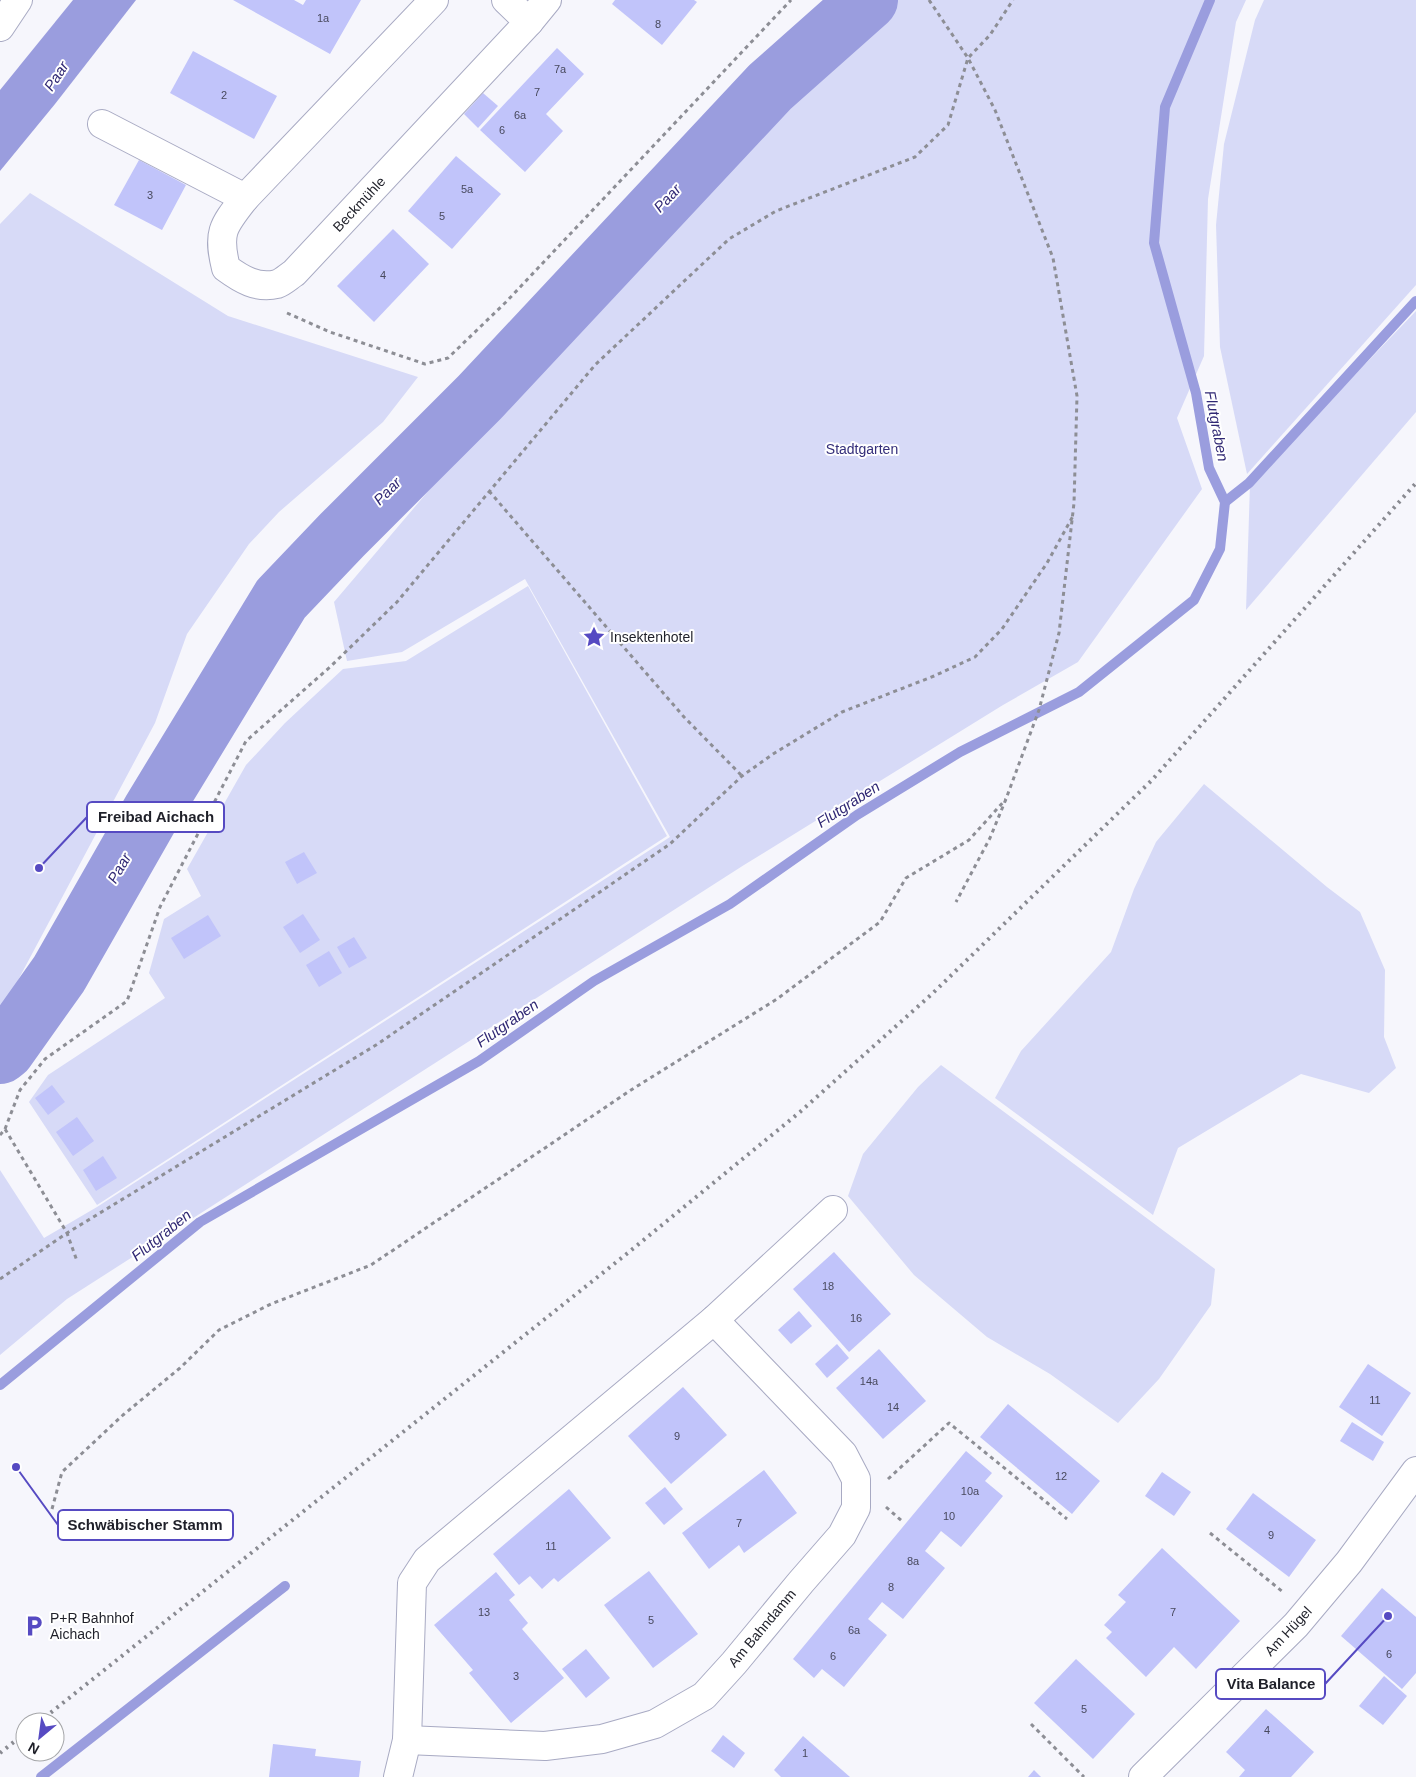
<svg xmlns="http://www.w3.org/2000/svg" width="1416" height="1777" viewBox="0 0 1416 1777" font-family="Helvetica,sans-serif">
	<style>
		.green { fill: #d7daf7 }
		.water { fill: #9a9dde }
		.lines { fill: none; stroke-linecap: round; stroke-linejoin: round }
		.stream { stroke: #9a9dde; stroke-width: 10 }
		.river { stroke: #9a9dde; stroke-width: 60 }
		.building { fill: #c1c4fa }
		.minor-casing { stroke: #a8aac3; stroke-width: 30 }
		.tertiary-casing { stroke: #a8aac3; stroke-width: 30 }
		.path { stroke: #8d8e95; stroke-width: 3; stroke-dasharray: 4 4; stroke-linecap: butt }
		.minor { stroke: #fff; stroke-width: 28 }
		.tertiary { stroke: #fff; stroke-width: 28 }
		.rail { stroke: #898a91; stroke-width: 4; stroke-dasharray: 2.5 5; stroke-linecap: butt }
		.labels { text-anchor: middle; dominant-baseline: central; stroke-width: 4; stroke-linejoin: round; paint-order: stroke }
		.number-label { font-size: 11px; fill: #48495d }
		.street-label { font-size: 14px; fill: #1f2029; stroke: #fff }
		.park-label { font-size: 14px; fill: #342e7a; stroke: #fff }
		.poi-label { font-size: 14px; fill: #1f2029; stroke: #fff; text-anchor: start }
		.water-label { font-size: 15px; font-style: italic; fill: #302874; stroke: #fff }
		.leader { fill: none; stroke: #564ac2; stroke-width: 2 }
		.callout-dot { fill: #564ac2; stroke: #fff; stroke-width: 2 }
		.callout { fill: #fff; stroke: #564ac2; stroke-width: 2 }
		.callout-label { font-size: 15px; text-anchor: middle; font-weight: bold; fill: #1f2029 }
	</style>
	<rect width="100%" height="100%" fill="#f6f6fc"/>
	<g class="green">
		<path d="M897 0H1246L1236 22 1208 199 1204 356 1177 418 1202 489 1078 662 1003 705 744 865 67 1299 0 1355V1170L44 1238 97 1207 670 837 525 579 402 652 347 661 334 602 538 362Z"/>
		<path d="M1264 0H1416V285L1247 474 1220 347 1216 225 1224 144 1255 20Z"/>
		<path d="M30 193 228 316 418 377 383 422 279 512 249 544 187 634 155 723 0 1014V224Z"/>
		<path d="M1416 311V412L1246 610 1250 484Z"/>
		<path d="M528 586 667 836 97 1205 29 1102 48 1075 165 998 149 973 164 919 201 896 187 869 246 765 285 723 343 669 406 661Z"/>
		<path d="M1204 784 1327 887 1360 912 1385 970 1384 1037 1396 1068 1369 1093 1301 1074 1178 1148 1153 1215 995 1098 1021 1051 1111 952 1134 889 1156 842Z"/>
		<path d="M941 1065 1215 1269 1211 1305 1159 1379 1118 1423 1050 1374 987 1337 914 1275 848 1196 863 1154 918 1087Z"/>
	</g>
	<path class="water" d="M73 0H136L55 104 0 171V90Z"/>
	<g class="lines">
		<g class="stream">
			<path d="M1225 502 1249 483 1416 301"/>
			<path d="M0 1385 200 1222 479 1061 594 981 730 904 857 815 960 752 1079 692 1194 600 1220 549 1225 502 1209 468 1196 393 1154 243 1165 107 1210 0"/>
			<path d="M41 1777 285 1586"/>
		</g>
		<path class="river" d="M0 1054 5 1050 59 974 152 811 281 599 342 535 480 397 770 87 868 0"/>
	</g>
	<g class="building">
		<path d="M233 0H294L303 5 306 0H361L330 54Z"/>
		<path d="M615 0H694L697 2 662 45 612 4Z"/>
		<path d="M557 48 584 74 546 114 563 131 525 172 480 130Z"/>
		<path d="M193 51 277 96 254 139 170 93Z"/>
		<path d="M483 93 498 106 478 128 464 114Z"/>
		<path d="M456 156 501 194 452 249 408 211Z"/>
		<path d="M139 160 186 185 162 230 114 205Z"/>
		<path d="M393 229 429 264 374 322 337 286Z"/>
		<path d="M304 852 317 873 297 884 285 862Z"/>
		<path d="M303 914 320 940 300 953 283 927Z"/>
		<path d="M208 915 221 936 184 959 171 938Z"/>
		<path d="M354 937 367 958 349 968 337 947Z"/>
		<path d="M329 951 342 973 319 987 306 965Z"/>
		<path d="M52 1085 65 1102 48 1115 35 1098Z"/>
		<path d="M77 1117 94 1141 73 1156 56 1132Z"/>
		<path d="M103 1156 117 1178 96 1191 83 1170Z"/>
		<path d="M834 1252 891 1314 849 1352 793 1289Z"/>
		<path d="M799 1311 812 1326 791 1344 778 1330Z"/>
		<path d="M837 1344 849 1358 827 1378 815 1364Z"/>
		<path d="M879 1349 926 1401 883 1439 836 1388Z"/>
		<path d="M1368 1364 1411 1393 1382 1436 1339 1407Z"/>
		<path d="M683 1387 727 1435 671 1484 628 1436Z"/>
		<path d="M1008 1404 1100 1481 1072 1514 980 1437Z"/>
		<path d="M1352 1422 1384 1442 1373 1461 1340 1441Z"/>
		<path d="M966 1451 992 1473 985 1481 1003 1496 961 1547 941 1531 925 1551 945 1568 903 1619 882 1602 868 1619 887 1635 844 1687 822 1669 814 1678 793 1659Z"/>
		<path d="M764 1470 797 1513 744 1553 739 1545 709 1569 682 1533Z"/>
		<path d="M1162 1472 1191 1492 1174 1516 1145 1496Z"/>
		<path d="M665 1487 683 1509 664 1525 645 1503Z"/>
		<path d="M569 1489 611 1538 558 1582 554 1578 542 1589 530 1576 519 1585 493 1554Z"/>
		<path d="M1253 1493 1316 1540 1289 1577 1226 1529Z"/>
		<path d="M1162 1548 1240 1621 1196 1669 1174 1647 1146 1677 1106 1638 1112 1632 1104 1625 1126 1602 1118 1595Z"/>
		<path d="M649 1571 698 1634 653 1668 604 1605Z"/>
		<path d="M496 1572 515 1595 509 1600 528 1623 522 1629 564 1678 511 1723 469 1673 473 1670 434 1625Z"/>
		<path d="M1382 1588 1416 1617V1673L1402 1689 1341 1636Z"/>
		<path d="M586 1649 610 1678 586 1698 562 1669Z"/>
		<path d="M1076 1659 1135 1714 1093 1759 1034 1703Z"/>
		<path d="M1384 1676 1407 1696 1383 1725 1359 1706Z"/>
		<path d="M1266 1709 1314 1752 1291 1777H1239L1245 1770 1226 1752Z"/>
		<path d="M723 1735 745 1753 734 1768 711 1751Z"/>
		<path d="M803 1736 850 1777H781L774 1770Z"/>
		<path d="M273 1744 316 1749 315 1756 361 1761 359 1777H269Z"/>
		<path d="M1034 1770 1041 1777H1028Z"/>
	</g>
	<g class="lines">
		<g class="minor-casing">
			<g id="minor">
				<path d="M434 0 245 198C223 226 217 232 226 268 241 279 257 289 277 284 283 282 289 276 294 273L529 22 547 0"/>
				<path d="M506 0 529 22"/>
				<path d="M102 124 245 198"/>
				<path d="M407 1740 545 1746 602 1739 655 1724 704 1696 734 1663 801 1582 842 1535 856 1508V1479L843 1454 714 1320"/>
				<path d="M398 1777 407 1740 412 1583 427 1560 714 1320 833 1210"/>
				<path d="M1143 1777 1296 1625 1349 1562 1416 1471"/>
			</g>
		</g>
		<g class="tertiary-casing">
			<path id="tertiary" d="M0 27 18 0"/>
		</g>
		<g class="path">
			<path d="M929 0 968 58 995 110 1053 258 1077 396 1074 503 1059 633 1039 710 1006 799 990 838 956 902"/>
			<path d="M287 313 330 332 425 364 448 358 506 302 791 0"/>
			<path d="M489 491 684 717 742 776"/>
			<path d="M5 1129 20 1090 45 1059 127 1001 160 907 246 741 330 667 397 602 595 365 729 239 776 211 915 157 948 125 968 58 990 35 1013 0"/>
			<path d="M0 1135 5 1129 67 1233 77 1261"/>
			<path d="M0 1279 67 1233 376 1045 670 844 742 776 773 754 842 712 934 676 975 657 1002 629 1047 563 1073 516"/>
			<path d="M888 1479 949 1423 1067 1519"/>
			<path d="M886 1507 903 1522"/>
			<path d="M52 1509 62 1472 123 1415 180 1368 219 1330 271 1304 371 1265 631 1090 777 999 880 922 906 878 969 840 1006 799"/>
			<path d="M1210 1533 1283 1592"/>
			<path d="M1031 1724 1084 1777"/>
		</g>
		<use href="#minor" class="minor"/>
		<use href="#tertiary" class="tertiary"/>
		<g class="rail">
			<path d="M39 1722 629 1252 800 1112 932 994 1152 780 1416 483"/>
			<path d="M0 1753 25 1733"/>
		</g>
	</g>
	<defs>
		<g id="sight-bare" transform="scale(1.725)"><path d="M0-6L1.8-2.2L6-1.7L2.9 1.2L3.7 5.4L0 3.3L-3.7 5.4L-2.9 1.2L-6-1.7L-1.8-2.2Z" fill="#564ac2" stroke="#fff" stroke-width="2.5" paint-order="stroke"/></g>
		<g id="parking-bare" transform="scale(1.725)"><path d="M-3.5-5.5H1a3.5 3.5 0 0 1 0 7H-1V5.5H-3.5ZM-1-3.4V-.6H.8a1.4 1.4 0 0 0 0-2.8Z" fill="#564ac2" stroke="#fff" stroke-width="2.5" paint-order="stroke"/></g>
	</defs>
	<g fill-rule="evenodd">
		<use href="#sight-bare" x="594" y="637"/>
		<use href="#parking-bare" x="34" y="1626"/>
	</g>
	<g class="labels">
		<g class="number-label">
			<text x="323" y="18">1a</text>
			<text x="658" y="24">8</text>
			<text x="560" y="69">7a</text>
			<text x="537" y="92">7</text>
			<text x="224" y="95">2</text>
			<text x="520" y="115">6a</text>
			<text x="502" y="130">6</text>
			<text x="467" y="189">5a</text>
			<text x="150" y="195">3</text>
			<text x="442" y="216">5</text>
			<text x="383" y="275">4</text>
			<text x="828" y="1286">18</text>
			<text x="856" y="1318">16</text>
			<text x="869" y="1381">14a</text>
			<text x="1375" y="1400">11</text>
			<text x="893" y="1407">14</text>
			<text x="677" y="1436">9</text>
			<text x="1061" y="1476">12</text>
			<text x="970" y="1491">10a</text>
			<text x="949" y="1516">10</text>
			<text x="739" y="1523">7</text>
			<text x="1271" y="1535">9</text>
			<text x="551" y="1546">11</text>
			<text x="913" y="1561">8a</text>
			<text x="891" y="1587">8</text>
			<text x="484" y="1612">13</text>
			<text x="1173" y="1612">7</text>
			<text x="651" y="1620">5</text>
			<text x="854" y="1630">6a</text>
			<text x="1389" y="1654">6</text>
			<text x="833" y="1656">6</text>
			<text x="516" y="1676">3</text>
			<text x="1084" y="1709">5</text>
			<text x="1267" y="1730">4</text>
			<text x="805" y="1753">1</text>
		</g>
		<g class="street-label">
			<text transform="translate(359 204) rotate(-47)">Beckmühle</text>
			<text transform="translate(762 1628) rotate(-50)">Am Bahndamm</text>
			<text transform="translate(1288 1631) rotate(-47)">Am Hügel</text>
		</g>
		<g class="park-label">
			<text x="862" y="449">Stadtgarten</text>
		</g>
		<g class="poi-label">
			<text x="610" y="637">Insektenhotel</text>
			<text x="50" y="1618">P+R Bahnhof<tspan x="50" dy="16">Aichach</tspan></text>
		</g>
		<g class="water-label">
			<text transform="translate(56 76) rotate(-57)">Paar</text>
			<text transform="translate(667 198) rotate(-47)">Paar</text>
			<text transform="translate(1217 426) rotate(79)">Flutgraben</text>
			<text transform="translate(387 491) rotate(-45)">Paar</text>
			<text transform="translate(848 804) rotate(-33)">Flutgraben</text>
			<text transform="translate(119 868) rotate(-60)">Paar</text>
			<text transform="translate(507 1023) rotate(-35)">Flutgraben</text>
			<text transform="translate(161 1235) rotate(-39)">Flutgraben</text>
		</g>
	</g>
	<path class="leader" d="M39 868L87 817M16 1467L58 1525M1388 1616L1325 1684"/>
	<g class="callout-dot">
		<circle cx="39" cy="868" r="5"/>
		<circle cx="16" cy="1467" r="5"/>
		<circle cx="1388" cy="1616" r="5"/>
	</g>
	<g class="callout">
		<rect x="87" y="802" width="137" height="30" rx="5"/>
		<rect x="58" y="1510" width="175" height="30" rx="5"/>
		<rect x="1216" y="1669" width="109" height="30" rx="5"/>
	</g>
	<g class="callout-label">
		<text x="156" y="822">Freibad Aichach</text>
		<text x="145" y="1530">Schwäbischer Stamm</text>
		<text x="1271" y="1689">Vita Balance</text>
	</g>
	<g transform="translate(40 1737) rotate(209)"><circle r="24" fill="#ffffff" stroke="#a5a6a9"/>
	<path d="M0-4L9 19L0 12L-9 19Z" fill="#564ac2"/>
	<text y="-8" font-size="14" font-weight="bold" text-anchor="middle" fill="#1f2029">N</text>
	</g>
</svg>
